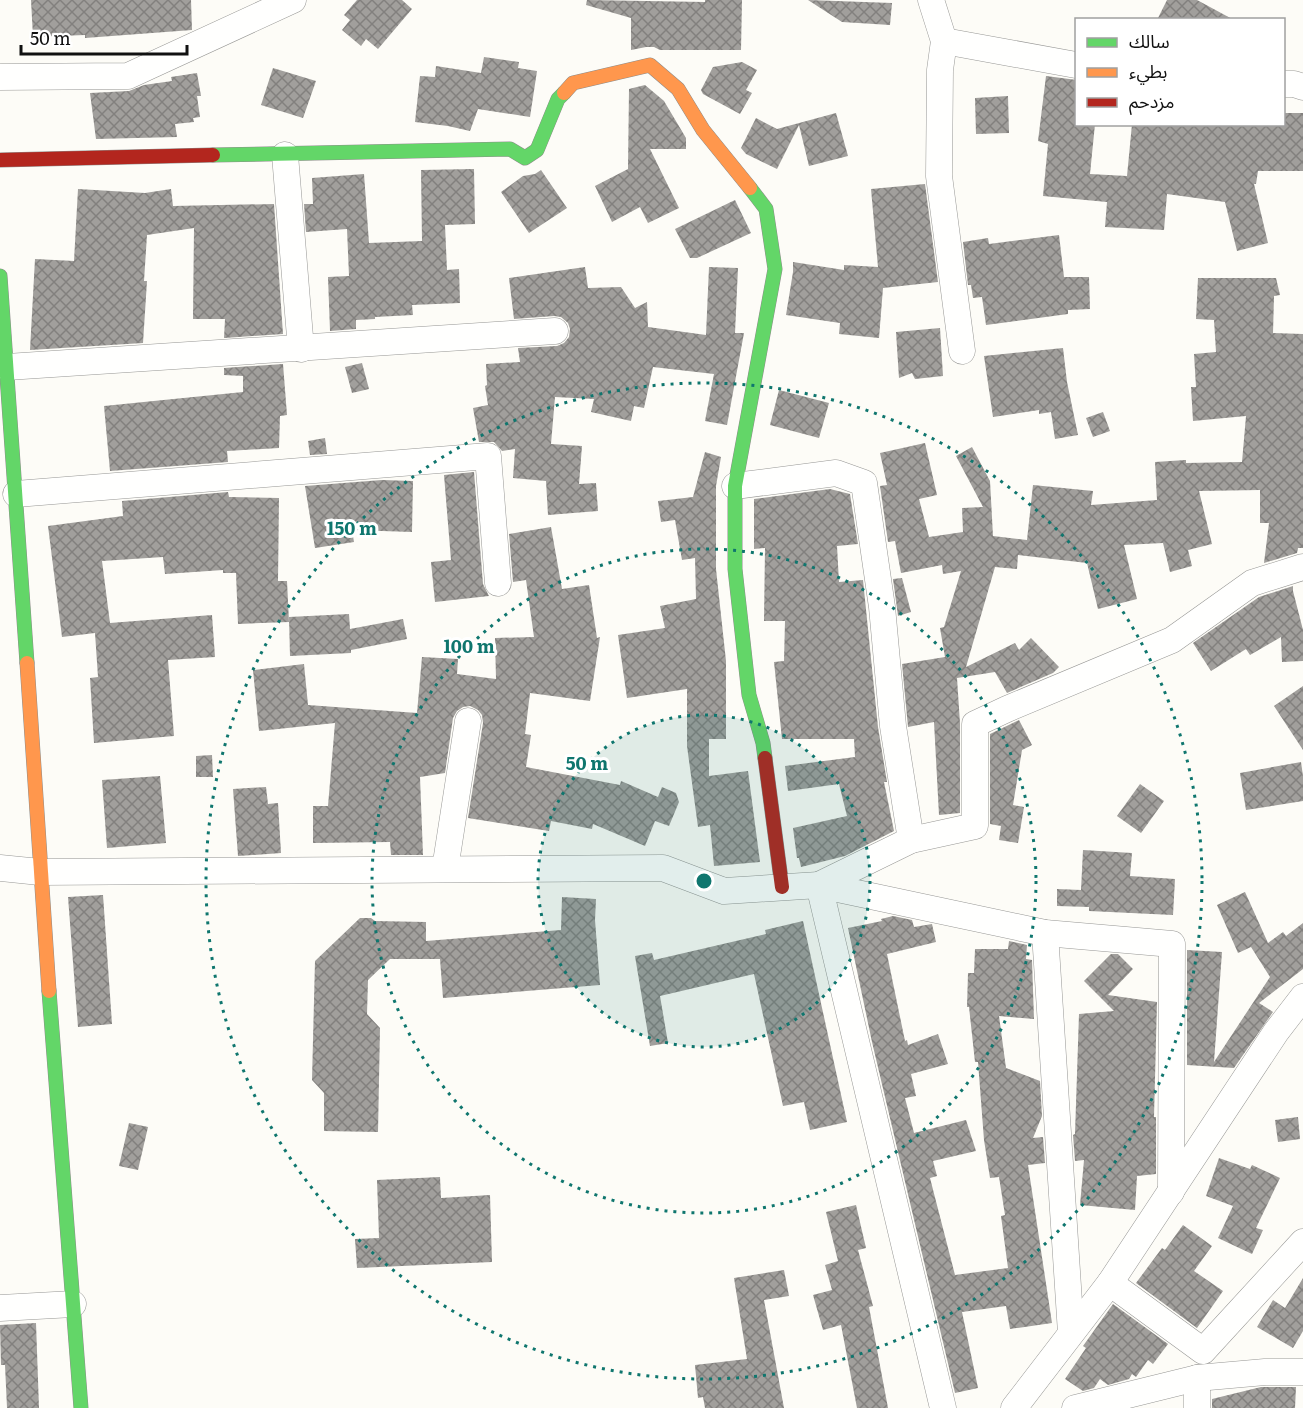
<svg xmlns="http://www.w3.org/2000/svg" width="1303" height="1408" viewBox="0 0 1303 1408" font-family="Literata,'Noto Sans Arabic',serif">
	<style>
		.building { fill: url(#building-cross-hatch) }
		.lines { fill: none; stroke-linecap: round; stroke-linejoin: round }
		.street-casing { stroke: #979795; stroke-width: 27 }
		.fast-casing { stroke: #8e8d8b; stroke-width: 15 }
		.slow-casing { stroke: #8e8d8b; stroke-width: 15 }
		.jam-casing { stroke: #8e8d8b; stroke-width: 15 }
		.street { stroke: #fffffe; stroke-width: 26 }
		.fast { stroke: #63d668; stroke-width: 14 }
		.slow { stroke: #ff974d; stroke-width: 14 }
		.jam { stroke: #b3261e; stroke-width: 14 }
		.ring { fill: none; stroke: #0f766e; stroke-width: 3; stroke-dasharray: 3 6 }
		.centre { fill: #0f766e; stroke: #fff; stroke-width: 3 }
		.ring-label { font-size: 18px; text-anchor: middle; font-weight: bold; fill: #0f766e; stroke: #fff; stroke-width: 6; stroke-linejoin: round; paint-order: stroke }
	</style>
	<defs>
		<pattern id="building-cross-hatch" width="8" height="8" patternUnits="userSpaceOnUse" patternTransform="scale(1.5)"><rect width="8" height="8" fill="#a19f9c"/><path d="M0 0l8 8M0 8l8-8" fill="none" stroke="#82807e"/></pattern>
	</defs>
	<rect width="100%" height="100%" fill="#fdfcf7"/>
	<g class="building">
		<path d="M31 0H191L192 30 85 38V35L33 37Z"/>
		<path d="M357 0H402L412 9 378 49 366 39 361 46 342 30 350 20 344 15Z"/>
		<path d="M587 0 705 2V0H742L741 50H660L654 47H646L631 50V18L586 5Z"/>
		<path d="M808 0 892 3 890 25 842 22Z"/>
		<path d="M1167 0H1197L1234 20H1157Z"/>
		<path d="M484 57 519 62 518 68 537 71 530 117 478 109 470 131 448 126 415 122 420 76 435 77 436 66 481 73Z"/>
		<path d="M742 62 757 70 746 90 752 93 740 114 703 94 701 90 713 67Z"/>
		<path d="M273 68 316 81 303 118 261 105Z"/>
		<path d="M197 73 201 96H197L200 117 193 118 194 122 175 124 177 137 96 139 90 93 129 91 144 85 172 81 171 77Z"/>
		<path d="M1046 76 1077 80V124H1095L1090 174 1127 176 1132 124H1284V113H1303V171H1258L1256 184H1254L1268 243 1237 251 1225 202 1167 194 1164 230 1105 227 1107 202 1043 196 1048 144 1038 141Z"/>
		<path d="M645 85 664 101 686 138V149H650L679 208 648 223 640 207 612 222 595 186 628 169 629 89Z"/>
		<path d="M1008 96 1009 133 976 134 975 98Z"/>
		<path d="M836 113 848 156 809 166 799 125 777 169 746 154 741 148 756 118 777 129Z"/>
		<path d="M474 169 475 224 445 225 447 270 459 269 460 303 412 305 413 315 375 317V319L356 320V329L330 331 328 277 349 276 347 229 306 232 304 204H313L312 178 364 174 369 243 422 241 421 170Z"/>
		<path d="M541 170 567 208 529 233 501 192 523 176 535 174Z"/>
		<path d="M925 184 938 282 883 288 879 338 839 334 840 323 786 315 793 272V262L844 270V265L878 267 871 189Z"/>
		<path d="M78 189 145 193 171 189 173 206 274 204 283 334 224 338 225 319H193L194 228 147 235 144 281H147L143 343 30 350 35 259 74 261Z"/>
		<path d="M735 200 751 233 697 258H690L675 229Z"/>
		<path d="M1059 235 1064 277H1089L1090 309 1068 310V314L986 325 982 297 973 298 971 285H968L963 242 988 238 989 244Z"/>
		<path d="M585 267 588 288 621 287 635 308 647 302 648 327 706 335 709 267 738 268 735 333H744L727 425 705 421 714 374 653 367 644 408 634 406 631 421 591 412 594 399 555 397 551 444 582 446 579 484 596 483 598 511 548 515 546 481 513 478 515 449 502 451 494 442H479L473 408 488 405 485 386 487 385 486 364 520 362 518 348 557 346 564 343 569 337 570 329 568 323 561 317 554 316 514 319 509 278Z"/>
		<path d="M1198 278H1276L1280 295 1274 296 1273 333 1303 334V548H1298L1297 553 1264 563 1269 523H1260V490L1199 491 1212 544 1188 550 1192 566 1170 572 1163 543 1124 545 1137 599 1098 609 1087 563 1018 555 1017 569 995 567 966 667 1015 643 1019 650 1031 638 1059 667 1053 673 1007 693 995 672 957 678 960 723V813L939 815 934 722 908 727 902 664 945 657 940 628 944 627 961 571 943 574 942 565 901 573 895 541 888 542 880 486 887 485 880 453 925 443 937 495 919 499 929 537 963 532 962 508 983 507 956 456 972 447 990 481 993 536 1027 540 1033 485 1093 491 1091 505 1157 500 1155 462 1186 460V463L1242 462 1246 416 1193 421 1191 387H1196L1194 354 1216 352 1214 320 1196 319Z"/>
		<path d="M940 328 943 376 915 379 912 373 899 378 896 332Z"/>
		<path d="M1063 348 1067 382 1078 435 1055 439 1051 412 1039 414V410L993 417 984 356Z"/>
		<path d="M362 363 369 389 352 393 345 367Z"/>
		<path d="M283 364 287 415 280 416 279 448 227 451 228 462 110 471 104 406 243 392V376L224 375V368Z"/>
		<path d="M779 390 829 403 819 438 770 425Z"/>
		<path d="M1103 412 1110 431 1093 437 1086 418Z"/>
		<path d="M325 438 327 454 310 455 308 441Z"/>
		<path d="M705 452 721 457 716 486V569L726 661V739H709V776L748 771 760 862 714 866 710 825 698 827 687 746V689L627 698 618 635 665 628 660 606 696 599 695 558 682 560 675 520 661 522 658 501 693 497Z"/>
		<path d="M474 472 483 584 489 596 435 602 431 562 451 560 444 475Z"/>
		<path d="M382 480 413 481 412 532 352 530 354 542 315 548 305 486Z"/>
		<path d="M830 489 850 494 858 544 837 546 839 582 863 580 878 727 887 782H884L894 831 845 856 801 867 799 858H797L793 828 847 816 839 784 788 791 785 766 855 757 854 739H782L774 662 784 661 785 621H764L765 548 754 549V499Z"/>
		<path d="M228 492 229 497 279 498 278 581H287L289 622 238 624 236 573H223V570L165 574 163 557 102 561 110 623 212 615 215 657 168 660 174 736 94 743 90 678 98 677 95 633 62 637 48 526 123 516 122 501Z"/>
		<path d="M551 527 562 589 589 585 597 638 600 637 590 701 530 693 525 734 531 735 526 767 620 785 621 781 658 797 662 787 676 793 679 802 669 826 655 821 645 846 593 824 592 829 551 821 549 831 468 818 483 723 482 715 478 710 470 706 463 707 457 711 453 718 445 773 420 777 423 855H391L390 842 313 843V806H328L335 723 259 731 253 670 304 664 308 705 417 713 422 657 458 659 457 674 496 679 495 638 534 637 526 580 513 582 509 534Z"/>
		<path d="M902 578 911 612 898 616 893 579Z"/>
		<path d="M1293 586V591L1303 630V661L1282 662 1281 637 1250 655 1246 649 1211 671 1193 643 1259 597Z"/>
		<path d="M349 614 350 629 403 619 407 639 351 650V653L290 656 289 617Z"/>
		<path d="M1303 686V750L1274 706Z"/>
		<path d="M1019 720 1032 745 1022 750 1013 805 1024 807 1018 843 999 840 1001 826 990 824V734Z"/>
		<path d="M212 755 213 777H196V756Z"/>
		<path d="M1301 762 1303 776V801L1246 810 1240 773Z"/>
		<path d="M160 776 166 843 107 848 102 780Z"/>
		<path d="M1140 784 1164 801 1141 833 1117 816Z"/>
		<path d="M266 787 268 804 278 803 281 853 238 856 233 789Z"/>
		<path d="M1083 850 1132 853 1130 876 1175 879 1173 915 1089 911V907L1057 906V889L1081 890Z"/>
		<path d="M1245 892 1268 943 1283 932 1286 936 1303 923V969L1259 1003 1273 1012 1234 1068 1187 1065V950L1222 952 1214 1062 1270 977 1251 947 1238 953 1217 905Z"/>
		<path d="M103 895 112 1024 78 1027 68 897Z"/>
		<path d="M562 897 596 899 595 920 600 985 443 998 440 959H390L368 980 367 1014 380 1028 378 1132 324 1131V1093L312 1080 315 961 360 918H371L375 921 426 922V941L561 930Z"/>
		<path d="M893 916 912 920 914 927 932 924 936 942 887 954 905 1041 907 1040 908 1045 938 1034 948 1064 911 1074 916 1096 905 1098 914 1133 966 1120 976 1151 933 1161 937 1176 930 1178 955 1275 1008 1268 1001 1216 1005 1215 999 1177 990 1178 984 1140 978 1062H975L969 1007H967L968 973H974L975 949H1008L1009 941 1027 945 1026 959 1032 960 1034 1019 999 1016 1006 1068 1040 1081 1042 1116 1033 1138 1043 1137 1045 1163 1028 1165 1052 1323 1010 1329 1006 1306 962 1312 978 1388 955 1393 872 1042 848 928 882 921 881 919Z"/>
		<path d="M803 921 847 1122 810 1130 804 1102 783 1106 754 974 660 996 668 1043 650 1046 635 956 652 953 654 960 766 934 765 930Z"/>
		<path d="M1111 954H1118L1133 969 1108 995 1157 1002 1154 1117H1156V1174L1137 1176 1135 1210 1080 1205 1084 1160 1075 1161 1073 1135 1075 1134 1079 1014 1114 1011 1084 981Z"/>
		<path d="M1298 1117 1300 1139 1278 1142 1275 1120Z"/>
		<path d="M129 1123 148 1127 138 1170 119 1166Z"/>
		<path d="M1219 1158 1250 1169 1252 1165 1280 1178 1256 1228 1263 1230 1252 1254 1218 1238 1233 1206 1206 1196Z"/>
		<path d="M440 1177 441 1198 490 1195 492 1262 357 1268 355 1239 379 1238 377 1180Z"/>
		<path d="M856 1205 866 1248 858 1250 873 1306 869 1307 888 1408H857L841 1325 823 1330 813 1295 832 1290 825 1265 838 1261 826 1212Z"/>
		<path d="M1183 1225 1212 1246 1194 1271 1223 1291 1197 1328 1136 1283 1162 1248 1165 1250Z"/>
		<path d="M784 1270 789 1296 764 1300 784 1408H705L703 1397 698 1398 695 1365 747 1359 734 1278Z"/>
		<path d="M1303 1278V1331L1293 1348 1257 1327 1273 1300 1285 1308Z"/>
		<path d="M1113 1304 1168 1344 1153 1364 1148 1360 1136 1377 1132 1374 1129 1379 1108 1385 1100 1379 1094 1388 1083 1391 1065 1379 1086 1348 1083 1346Z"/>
		<path d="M36 1323 39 1408H7L5 1365H1L0 1325Z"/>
		<path d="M1261 1387H1296L1295 1408H1212V1399Z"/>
	</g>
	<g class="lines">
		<g class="street-casing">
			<g id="street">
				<path d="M931 0 944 41 940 70 939 176 962 351"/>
				<path d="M944 41 1076 65"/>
				<path d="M0 77 128 76 293 0"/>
				<path d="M1284 84H1294L1303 87"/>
				<path d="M285 155 301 349"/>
				<path d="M7 367 555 331"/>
				<path d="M735 486 836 473 864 483 882 607 893 726 911 840"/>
				<path d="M16 494 488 456 498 583"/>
				<path d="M0 868 40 872 663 868 724 891 819 885 1045 933 1172 944 1171 1192"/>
				<path d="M445 869 468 721"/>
				<path d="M1045 933 1071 1333"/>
				<path d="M1110 1283 1203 1351 1303 1242"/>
				<path d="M0 1308 73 1304"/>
				<path d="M1197 1378V1408"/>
				<path d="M943 1408 819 885 911 840 975 826V724L1007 709 1172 640 1252 583 1303 567"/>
				<path d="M1014 1408 1110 1283 1276 1032 1303 997"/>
				<path d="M1075 1408 1197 1378 1265 1372H1303"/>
			</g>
		</g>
		<g class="fast-casing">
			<g id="fast">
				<path d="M213 155 510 149 525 158 537 150 558 99 564 93"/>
				<path d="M750 188 766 209 775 269 735 486V569L749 695 763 743 765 758"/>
				<path d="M0 276 27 663"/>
				<path d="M49 991 81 1408"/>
			</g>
		</g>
		<g class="slow-casing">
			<g id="slow">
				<path d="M564 93 573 83 650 65 678 89 703 130 750 188"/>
				<path d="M27 663 49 991"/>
			</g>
		</g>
		<g class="jam-casing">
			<g id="jam">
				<path d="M0 160 213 155"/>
				<path d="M765 758 782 887"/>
			</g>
		</g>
		<use href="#street" class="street"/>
		<use href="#fast" class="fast"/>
		<use href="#slow" class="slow"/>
		<use href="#jam" class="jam"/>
	</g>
	<circle cx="704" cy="881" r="166" fill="#0f766e" fill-opacity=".12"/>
	<g class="ring">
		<circle cx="704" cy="881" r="166"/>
		<circle cx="704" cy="881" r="332"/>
		<circle cx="704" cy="881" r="498"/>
	</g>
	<circle cx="704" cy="881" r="9" class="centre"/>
	<g class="ring-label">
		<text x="352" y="535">150 m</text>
		<text x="469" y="653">100 m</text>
		<text x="587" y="770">50 m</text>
	</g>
	<rect x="1075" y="18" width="210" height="108" fill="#ffffff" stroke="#a0a0a0" stroke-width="1.5"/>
	<rect x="1087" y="38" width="30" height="9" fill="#63d668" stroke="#a0a0a0" stroke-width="1.5"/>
	<text x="1129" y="48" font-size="18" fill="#111111">سالك</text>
	<rect x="1087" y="68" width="30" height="9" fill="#ff974d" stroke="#a0a0a0" stroke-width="1.5"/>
	<text x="1129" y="78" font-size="18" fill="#111111">بطيء</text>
	<rect x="1087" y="98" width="30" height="9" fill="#b3261e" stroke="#a0a0a0" stroke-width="1.5"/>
	<text x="1129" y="108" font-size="18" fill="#111111">مزدحم</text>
	<path d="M21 45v9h166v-9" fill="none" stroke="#111111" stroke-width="3"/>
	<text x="30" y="45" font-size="18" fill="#111111" stroke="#ffffff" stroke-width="4.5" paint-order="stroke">50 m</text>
</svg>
